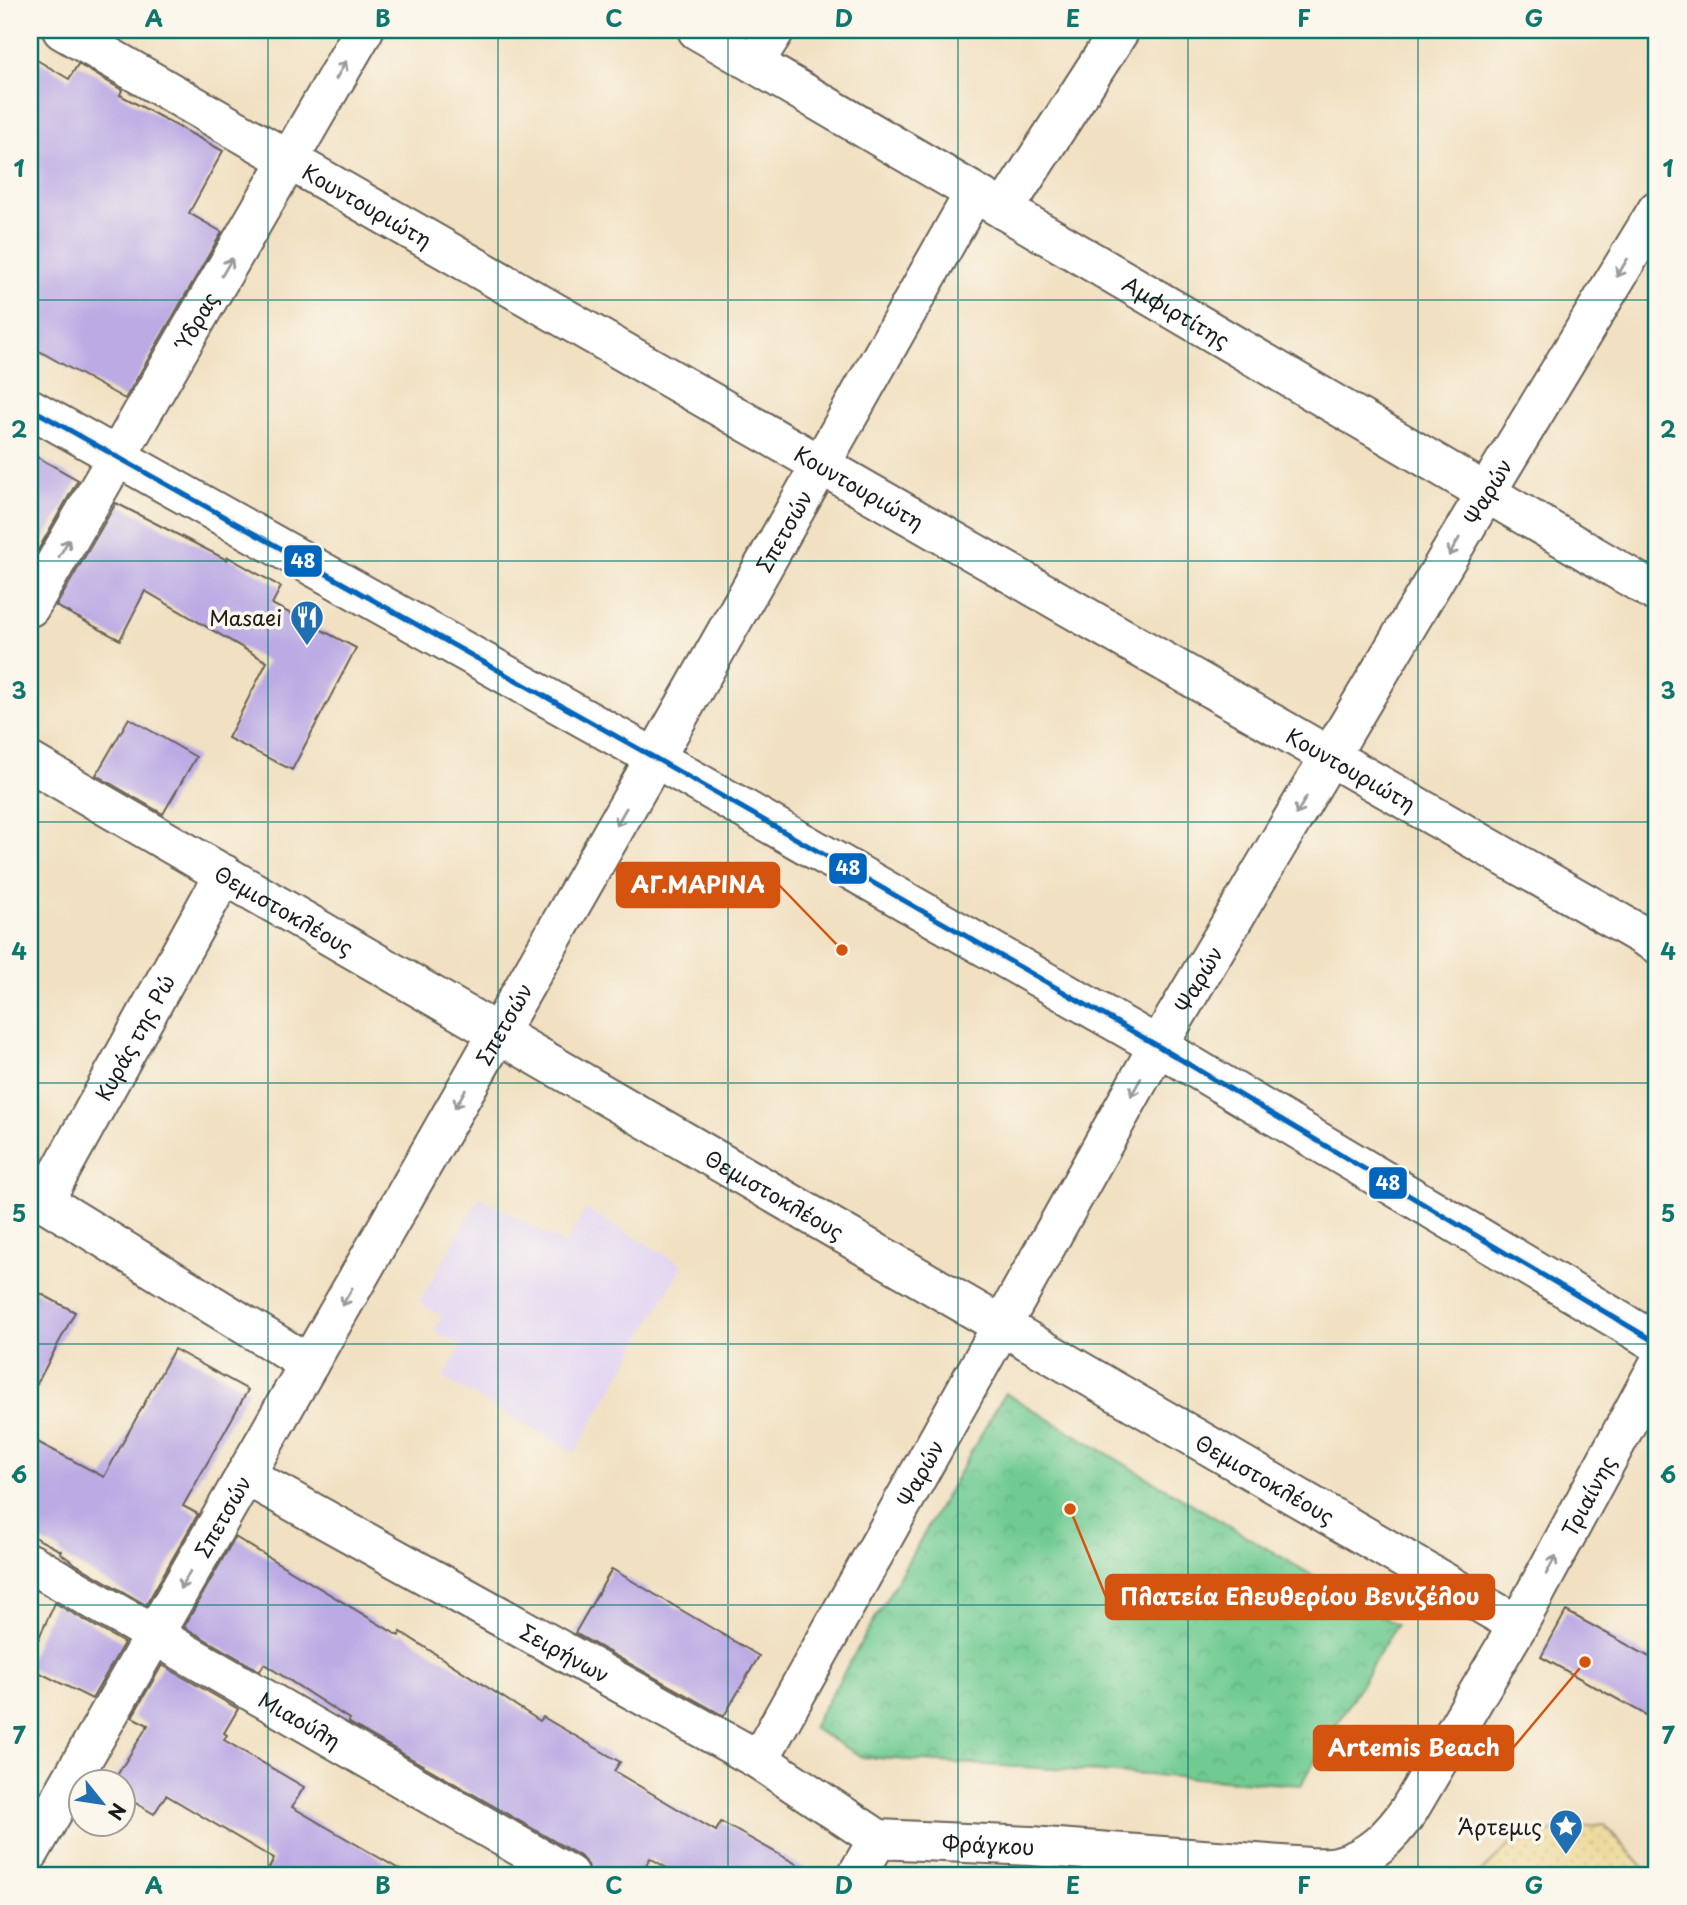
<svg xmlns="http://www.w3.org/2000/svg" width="1687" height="1905" viewBox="0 0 1687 1905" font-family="'Playpen Sans',sans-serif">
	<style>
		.built { fill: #e1d4f3 }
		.sand { fill: url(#sand-dots); stroke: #857b5d; stroke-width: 2 }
		.park { fill: url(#park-crowns); stroke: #467457; stroke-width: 2 }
		.building { fill: #bbaae4 }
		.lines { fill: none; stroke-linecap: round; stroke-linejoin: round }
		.street-casing { stroke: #676156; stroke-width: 42 }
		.secondary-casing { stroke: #676156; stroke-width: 42 }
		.street { stroke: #fff; stroke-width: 38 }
		.secondary { stroke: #fff; stroke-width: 38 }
		.bus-1-casing { stroke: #fbf7ec; stroke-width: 10 }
		.bus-1 { stroke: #0065bd; stroke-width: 5 }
		.oneway { stroke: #999 }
		.grid { fill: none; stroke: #0f766e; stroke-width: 2; stroke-opacity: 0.55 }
		.labels { text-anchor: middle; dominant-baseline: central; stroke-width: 7; stroke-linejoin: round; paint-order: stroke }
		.street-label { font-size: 21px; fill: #1c1c1c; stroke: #fbf7ec }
		.poi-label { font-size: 21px; fill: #1c1c1c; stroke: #fbf7ec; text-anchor: end }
		.leader { fill: none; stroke: #d4530e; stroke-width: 2.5 }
		.callout-dot { fill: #d4530e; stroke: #fbf7ec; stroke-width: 2.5 }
		.callout { fill: #d4530e; stroke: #d4530e; stroke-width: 2.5 }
		.callout-label { font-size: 23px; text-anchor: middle; font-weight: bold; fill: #fff }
		.line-badge { stroke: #fbf7ec; stroke-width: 2.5 }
		.badge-label { font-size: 19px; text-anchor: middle; font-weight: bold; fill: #fff }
		.neatline { fill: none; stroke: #0f766e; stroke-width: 2.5 }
		.grid-label { font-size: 23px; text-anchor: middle; font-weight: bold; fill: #0f766e }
	</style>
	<defs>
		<pattern id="sand-dots" width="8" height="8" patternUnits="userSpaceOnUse" patternTransform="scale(1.75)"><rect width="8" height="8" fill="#eeda9e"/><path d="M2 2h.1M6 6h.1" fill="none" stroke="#ccba88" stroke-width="1.8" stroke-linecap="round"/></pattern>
		<pattern id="park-crowns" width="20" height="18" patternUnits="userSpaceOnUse" patternTransform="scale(1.75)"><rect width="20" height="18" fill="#70cb92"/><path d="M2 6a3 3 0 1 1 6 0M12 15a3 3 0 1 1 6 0" fill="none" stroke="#60ae7d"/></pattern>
	</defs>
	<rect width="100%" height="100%" fill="#fbf7ec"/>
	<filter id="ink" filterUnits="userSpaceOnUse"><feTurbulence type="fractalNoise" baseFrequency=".0143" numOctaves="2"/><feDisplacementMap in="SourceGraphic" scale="14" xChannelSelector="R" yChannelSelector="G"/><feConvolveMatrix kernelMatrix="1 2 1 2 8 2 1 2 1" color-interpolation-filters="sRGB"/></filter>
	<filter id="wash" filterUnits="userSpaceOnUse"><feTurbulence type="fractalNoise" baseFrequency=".00686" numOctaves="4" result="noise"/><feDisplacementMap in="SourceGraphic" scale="28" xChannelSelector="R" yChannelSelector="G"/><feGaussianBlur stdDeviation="1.57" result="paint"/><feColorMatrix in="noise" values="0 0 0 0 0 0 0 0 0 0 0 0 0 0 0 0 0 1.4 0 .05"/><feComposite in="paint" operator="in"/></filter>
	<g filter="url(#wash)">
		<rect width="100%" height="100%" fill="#f1e0c1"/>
		<path class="built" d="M480 1197 565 1245 586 1209 683 1265 575 1453 443 1378 461 1346 434 1331 442 1316 419 1303Z"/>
		<path class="sand" d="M1604 1824 1650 1875H1478L1519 1837Z"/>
		<path class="park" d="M1005 1393 1396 1625 1301 1785 862 1757 812 1728Z"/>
		<g id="blocks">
			<g class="building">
				<path d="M30 56 69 79 78 64 122 90 120 95 223 151 189 213 222 232 125 399 30 346Z"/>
				<path d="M30 453 78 480 30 564Z"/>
				<path d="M116 503 227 560 228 557 281 587 272 604 356 648 292 770 228 738 267 662 145 591 120 640 56 606Z"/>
				<path d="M129 718 196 757 163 814 96 775Z"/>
				<path d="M30 1288 75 1312 30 1397Z"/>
				<path d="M174 1349 248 1390 183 1506 198 1514 146 1605 74 1563 60 1553 61 1551 30 1535V1438L104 1477Z"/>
				<path d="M235 1537 399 1636 401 1632 540 1721 543 1717 620 1762 614 1771 678 1809 716 1831 721 1822 816 1875H679L650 1858 640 1875H591L588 1865 580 1856 348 1722 349 1719 264 1664 260 1671 184 1627Z"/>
				<path d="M612 1569 759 1656 724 1716 575 1633Z"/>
				<path d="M55 1603 124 1643 92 1699 30 1668V1657Z"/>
				<path d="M1566 1611 1657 1661V1721L1541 1657Z"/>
				<path d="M162 1665 238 1709 224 1733 227 1735 224 1740 304 1787 292 1807 409 1875H265L274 1859 166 1795 154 1814 122 1795V1782H113L148 1725 132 1717Z"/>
			</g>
		</g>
	</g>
	<g filter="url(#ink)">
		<use href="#blocks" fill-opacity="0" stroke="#676156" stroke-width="2"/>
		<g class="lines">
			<g class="street-casing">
				<g id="street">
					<path id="s1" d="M62 30 1657 944"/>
					<path id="s2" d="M697 30 1657 593"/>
					<path d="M754 63 775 30"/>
					<path d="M1004 210 1120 30"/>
					<path id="s3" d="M30 607 364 30"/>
					<path id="s4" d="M30 762 1518 1625"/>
					<path d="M30 1193 309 1364"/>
					<path id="s5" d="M44 1201 224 874"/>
					<path id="s6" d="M245 1475 759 1760 878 1839"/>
					<path id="s7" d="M30 1563 569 1875"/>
					<path id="s8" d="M759 1760 1158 1046 1486 493 1657 210"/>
					<path id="s9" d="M30 1852 655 758 974 193"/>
					<path id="s10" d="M857 1875 878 1839 1031 1846 1309 1867C1318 1867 1328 1868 1337 1866 1369 1859 1391 1836 1409 1810L1518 1625 1657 1367"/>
				</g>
			</g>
			<g class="secondary-casing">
				<path id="secondary" d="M30 408 655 758 1158 1046 1657 1343"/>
			</g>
			<use href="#street" class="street"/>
			<use href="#secondary" class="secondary"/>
			<g class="bus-1-casing">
				<path id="bus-1" d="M30 408 655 758 1158 1046 1657 1343"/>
			</g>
			<use href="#bus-1" class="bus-1"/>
		</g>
		<defs><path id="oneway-shaft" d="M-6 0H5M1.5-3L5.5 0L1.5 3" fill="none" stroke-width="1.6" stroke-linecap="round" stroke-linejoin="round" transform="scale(1.75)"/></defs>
		<g class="oneway">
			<use href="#oneway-shaft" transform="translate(341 70) rotate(-60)"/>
			<use href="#oneway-shaft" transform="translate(227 267) rotate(-60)"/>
			<use href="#oneway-shaft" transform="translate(1622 268) rotate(121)"/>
			<use href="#oneway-shaft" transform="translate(1454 547) rotate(120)"/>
			<use href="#oneway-shaft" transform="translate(64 548) rotate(-60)"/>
			<use href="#oneway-shaft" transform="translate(1301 806) rotate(121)"/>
			<use href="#oneway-shaft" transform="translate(621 817) rotate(120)"/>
			<use href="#oneway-shaft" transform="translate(1136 1087) rotate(119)"/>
			<use href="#oneway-shaft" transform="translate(460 1099) rotate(120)"/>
			<use href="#oneway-shaft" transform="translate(347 1297) rotate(120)"/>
			<use href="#oneway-shaft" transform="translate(1551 1565) rotate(-62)"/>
			<use href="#oneway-shaft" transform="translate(185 1580) rotate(120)"/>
		</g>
	</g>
	<path class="grid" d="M268 30V1875M498 30V1875M728 30V1875M958 30V1875M1188 30V1875M1418 30V1875M30 300H1657M30 561H1657M30 822H1657M30 1083H1657M30 1344H1657M30 1605H1657"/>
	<defs>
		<g id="restaurant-pin" transform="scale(1.75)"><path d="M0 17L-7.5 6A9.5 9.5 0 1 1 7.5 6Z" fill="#1f6fb2" stroke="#fbf7ec"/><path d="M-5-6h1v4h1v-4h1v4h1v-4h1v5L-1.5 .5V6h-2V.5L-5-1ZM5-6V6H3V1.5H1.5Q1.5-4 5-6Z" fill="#fff"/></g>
		<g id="sight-pin" transform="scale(1.75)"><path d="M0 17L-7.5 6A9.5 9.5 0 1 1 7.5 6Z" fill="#1f6fb2" stroke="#fbf7ec"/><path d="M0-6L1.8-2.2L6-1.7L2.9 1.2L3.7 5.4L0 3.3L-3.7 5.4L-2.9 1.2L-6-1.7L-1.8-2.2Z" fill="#fff"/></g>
	</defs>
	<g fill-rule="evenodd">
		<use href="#restaurant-pin" x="307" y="617"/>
		<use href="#sight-pin" x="1566" y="1826"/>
	</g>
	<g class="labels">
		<g class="street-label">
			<text stroke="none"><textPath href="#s1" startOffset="352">Κουντουριώτη</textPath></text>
			<text stroke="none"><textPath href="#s2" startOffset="556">Αμφιρτίτης</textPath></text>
			<text stroke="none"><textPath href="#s3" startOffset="332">Ύδρας</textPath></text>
			<text stroke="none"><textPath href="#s1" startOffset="919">Κουντουριώτη</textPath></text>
			<text stroke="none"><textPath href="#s8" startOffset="1463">Ψαρών</textPath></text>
			<text stroke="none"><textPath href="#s9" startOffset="1521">Σπετσών</textPath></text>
			<text stroke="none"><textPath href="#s1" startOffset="1486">Κουντουριώτη</textPath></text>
			<text stroke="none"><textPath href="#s4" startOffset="294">Θεμιστοκλέους</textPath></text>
			<text stroke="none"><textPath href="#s8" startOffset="896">Ψαρών</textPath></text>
			<text stroke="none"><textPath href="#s9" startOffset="954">Σπετσών</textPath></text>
			<text stroke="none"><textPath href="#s5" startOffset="187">Κυράς της Ρώ</textPath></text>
			<text stroke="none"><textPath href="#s4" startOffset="861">Θεμιστοκλέους</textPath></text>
			<text stroke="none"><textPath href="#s8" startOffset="329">Ψαρών</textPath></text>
			<text stroke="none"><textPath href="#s4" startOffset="1428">Θεμιστοκλέους</textPath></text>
			<text stroke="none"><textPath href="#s10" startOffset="957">Τριαίνης</textPath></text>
			<text stroke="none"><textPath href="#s9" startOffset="387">Σπετσών</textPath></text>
			<text stroke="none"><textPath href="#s6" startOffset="366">Σειρήνων</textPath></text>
			<text stroke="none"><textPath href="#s7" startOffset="312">Μιαούλη</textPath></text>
			<text stroke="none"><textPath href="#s10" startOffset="152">Φράγκου</textPath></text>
		</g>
		<g class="poi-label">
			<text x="282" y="617">Masaei</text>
			<text x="1542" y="1826">Άρτεμις</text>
		</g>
	</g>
	<path class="leader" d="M842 950L779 885M1070 1509L1106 1597M1585 1662L1513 1748"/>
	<g class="callout-dot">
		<circle cx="842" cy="950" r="7"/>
		<circle cx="1070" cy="1509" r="7"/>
		<circle cx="1585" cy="1662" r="7"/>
	</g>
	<g class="callout">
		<rect x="617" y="863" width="162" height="44" rx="7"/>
		<rect x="1106" y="1575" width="388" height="44" rx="7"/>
		<rect x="1314" y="1726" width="199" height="44" rx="7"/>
	</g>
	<g class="callout-label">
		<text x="698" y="893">ΑΓ.ΜΑΡΙΝΑ</text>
		<text x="1300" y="1605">Πλατεία Ελευθερίου Βενιζέλου</text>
		<text x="1414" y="1756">Artemis Beach</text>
	</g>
	<g class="line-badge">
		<rect x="283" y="544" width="40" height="34" rx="7" fill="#0065bd"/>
		<rect x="828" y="852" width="40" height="33" rx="7" fill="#0065bd"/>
		<rect x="1368" y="1166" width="40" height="34" rx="7" fill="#0065bd"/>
	</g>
	<g class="badge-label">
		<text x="303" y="568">48</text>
		<text x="848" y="875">48</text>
		<text x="1388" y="1190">48</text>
	</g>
	<rect width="1687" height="1905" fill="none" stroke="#fbf7ec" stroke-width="77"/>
	<g transform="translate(102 1803) rotate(120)"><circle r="33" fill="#fbf7ec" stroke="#a29f99" stroke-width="2"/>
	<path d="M0-5L12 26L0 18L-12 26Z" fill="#1f6fb2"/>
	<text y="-10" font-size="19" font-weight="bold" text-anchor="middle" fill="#1c1c1c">N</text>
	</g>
	<rect x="38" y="38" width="1610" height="1829" class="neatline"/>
	<g class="grid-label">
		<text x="154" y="27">A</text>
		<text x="383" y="27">B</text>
		<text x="614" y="27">C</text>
		<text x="844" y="27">D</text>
		<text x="1073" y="27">E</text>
		<text x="1304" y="27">F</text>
		<text x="1534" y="27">G</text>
		<text x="19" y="177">1</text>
		<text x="1668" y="177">1</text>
		<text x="19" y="438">2</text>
		<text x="1668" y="438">2</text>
		<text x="19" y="699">3</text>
		<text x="1668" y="699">3</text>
		<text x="19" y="960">4</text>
		<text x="1668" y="960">4</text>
		<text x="19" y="1222">5</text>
		<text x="1668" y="1222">5</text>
		<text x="19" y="1483">6</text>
		<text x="1668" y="1483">6</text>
		<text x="19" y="1744">7</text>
		<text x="1668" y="1744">7</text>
		<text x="154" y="1894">A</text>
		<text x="383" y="1894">B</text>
		<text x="614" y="1894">C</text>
		<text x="844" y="1894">D</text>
		<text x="1073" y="1894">E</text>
		<text x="1304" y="1894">F</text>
		<text x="1534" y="1894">G</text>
	</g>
</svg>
